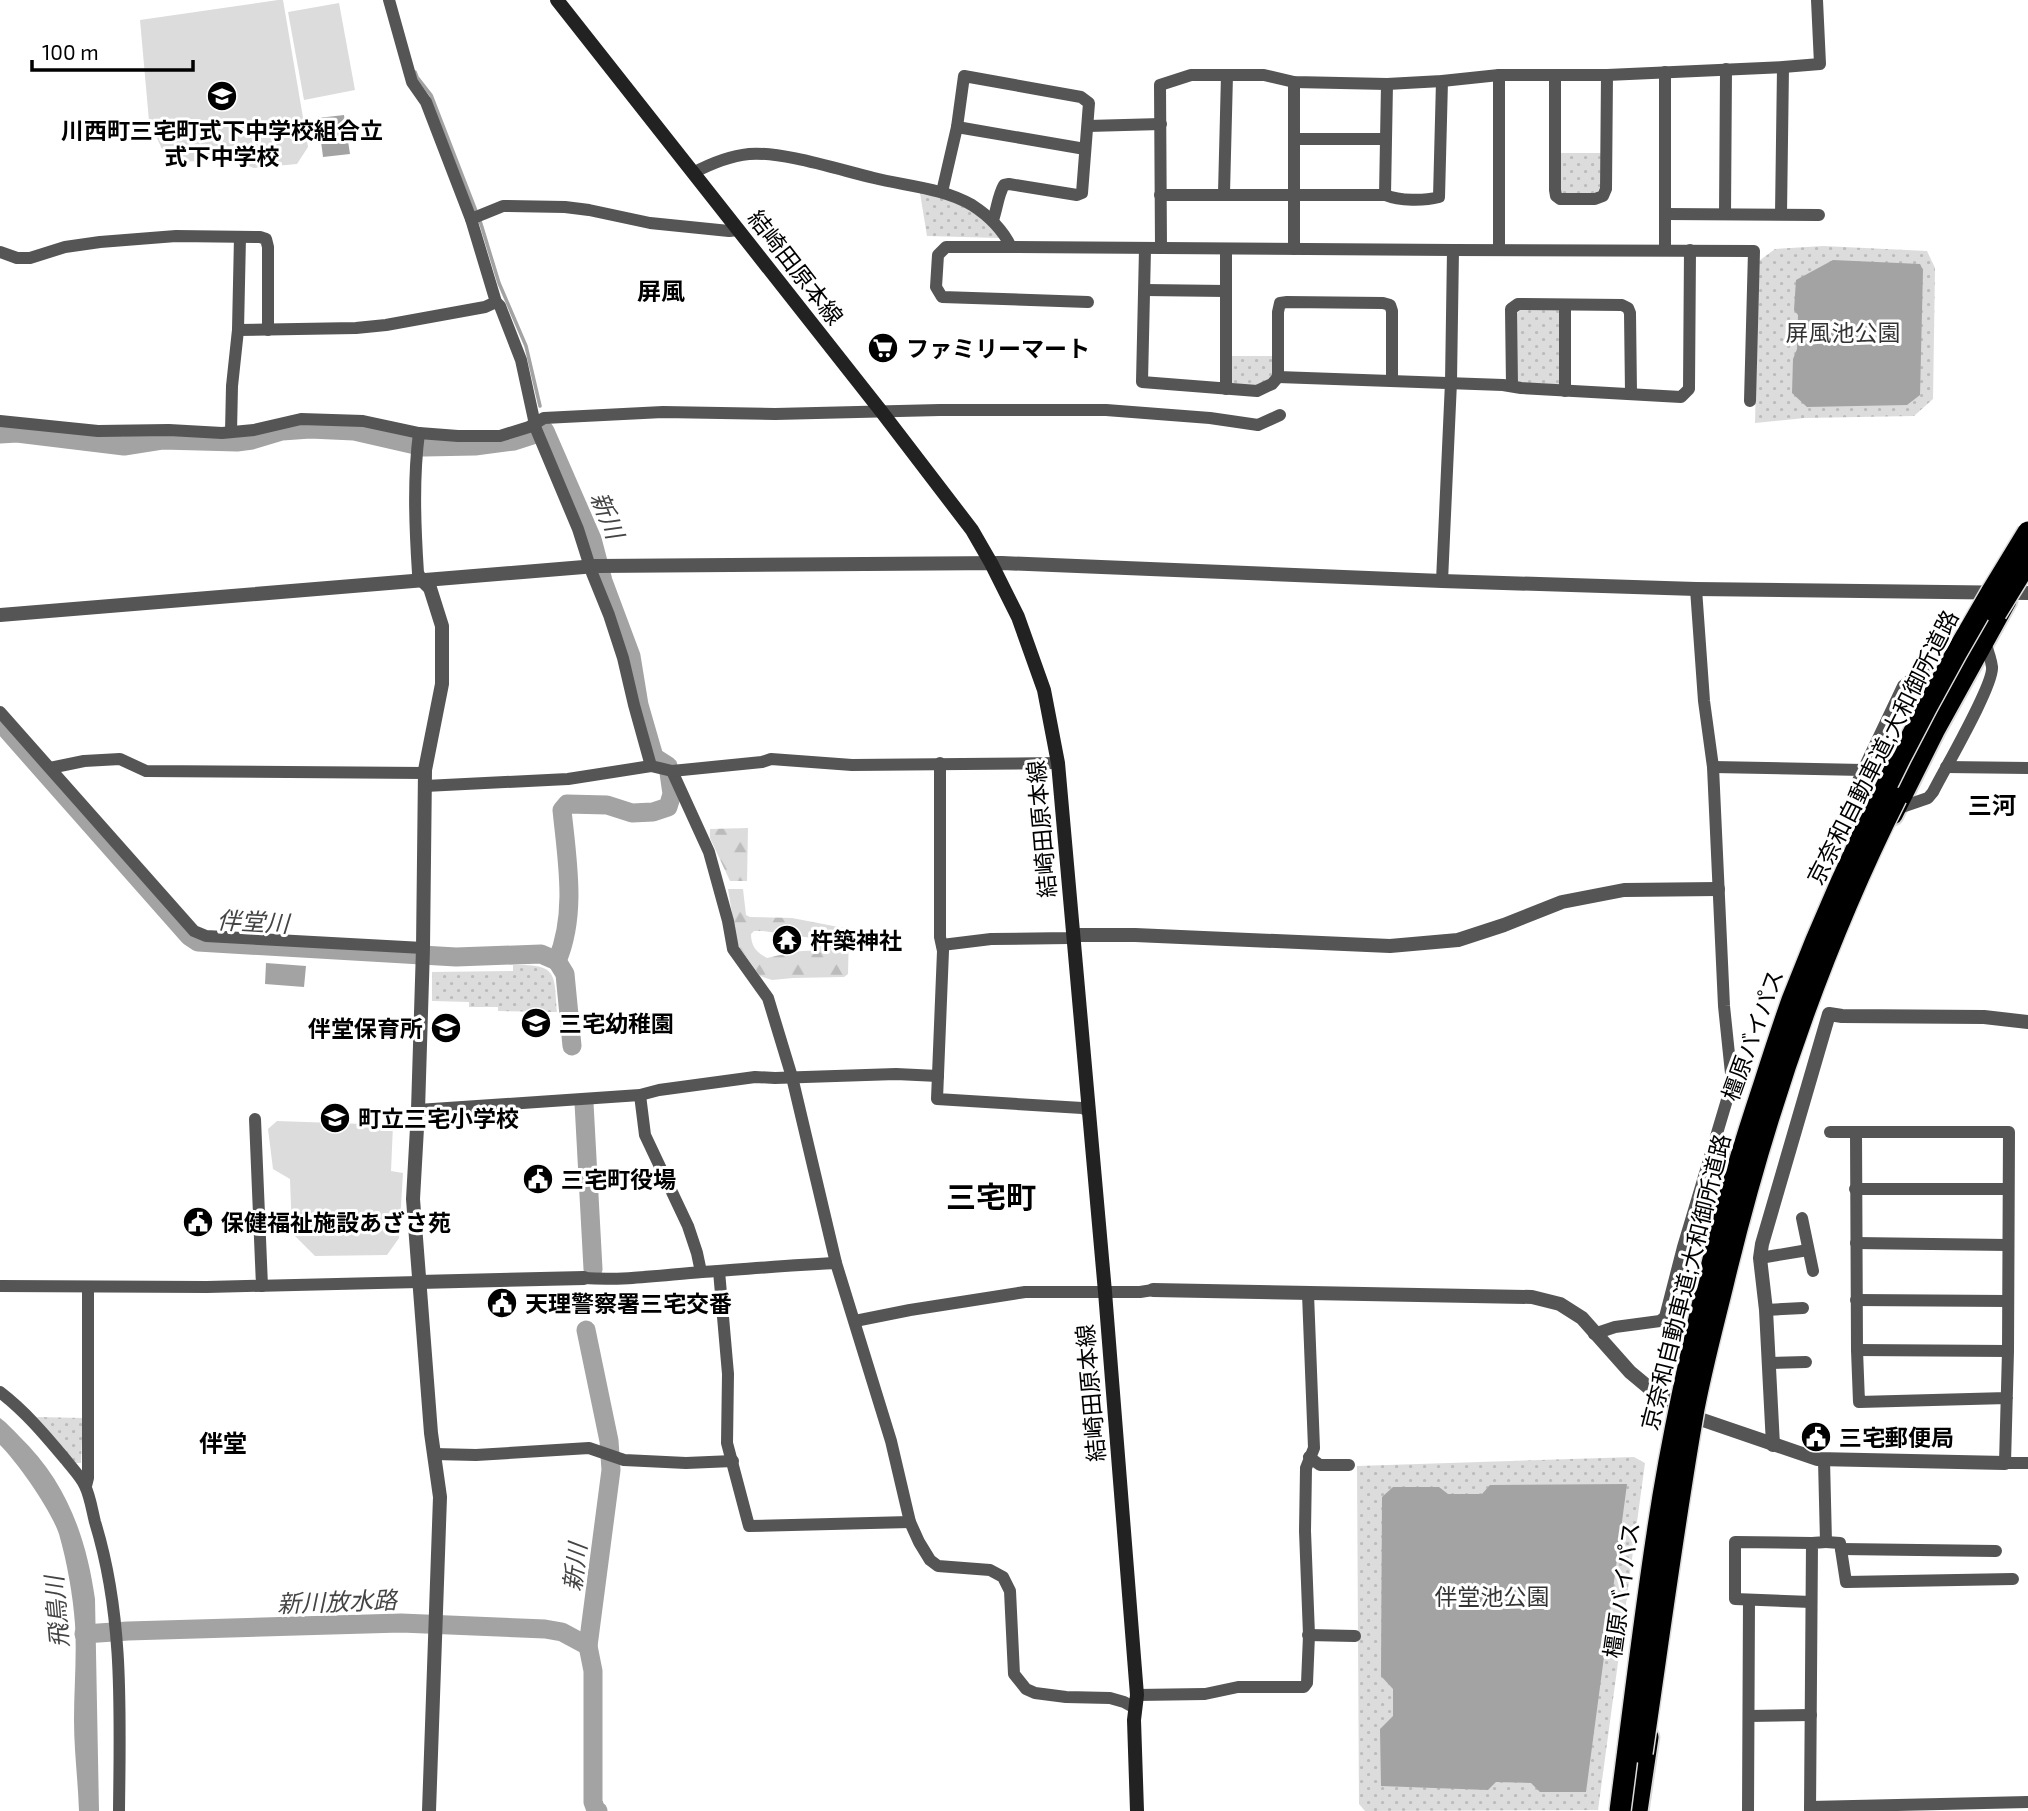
<svg xmlns="http://www.w3.org/2000/svg" width="2028" height="1811" viewBox="0 0 2028 1811" font-family="'Exo 2','Noto Sans JP',sans-serif">
	<style>
		.grass { fill: url(#grass-dots) }
		.forest { fill: url(#forest-firs); fill-rule: evenodd }
		.pitch { fill: #dcdcdc }
		.water { fill: #a3a3a3 }
		.lines { fill: none; stroke-linecap: round; stroke-linejoin: round }
		.stream { stroke: #a3a3a3; stroke-width: 3.5 }
		.river { stroke: #a3a3a3; stroke-width: 19 }
		.trunk-casing { stroke: #dbdbdb; stroke-width: 23 }
		.minor { stroke: #555; stroke-width: 12 }
		.tertiary { stroke: #555; stroke-width: 14 }
		.secondary { stroke: #222; stroke-width: 14 }
		.trunk { stroke: #000; stroke-width: 19 }
		.motorway-bridge-casing { stroke: #dbdbdb; stroke-width: 24; stroke-linecap: butt }
		.motorway-bridge { stroke: #000; stroke-width: 21 }
		.labels { text-anchor: middle; dominant-baseline: central; stroke-width: 6; stroke-linejoin: round; paint-order: stroke }
		.poi-label { font-size: 23px; font-weight: bold; fill: #000; stroke: #fff; text-anchor: start }
		.street-label { font-size: 23px; fill: #000; stroke: #fff }
		.park-label { font-size: 23px; fill: #333; stroke: #fff }
		.neighbourhood-label { font-size: 24px; font-weight: bold; fill: #000; stroke: #fff }
		.water-label { font-size: 24px; font-style: italic; fill: #444; stroke: #fff }
		.district-label { font-size: 30px; font-weight: bold; fill: #000; stroke: #fff }
	</style>
	<defs>
		<pattern id="grass-dots" width="8" height="8" patternUnits="userSpaceOnUse" patternTransform="scale(1.75)"><rect width="8" height="8" fill="#dcdcdc"/><path d="M2 2h.1M6 6h.1" fill="none" stroke="#bbb" stroke-width="1.8" stroke-linecap="round"/></pattern>
		<pattern id="forest-firs" width="22" height="20" patternUnits="userSpaceOnUse" patternTransform="scale(1.75)"><rect width="22" height="20" fill="#dcdcdc"/><path d="M5 1l3.5 6h-7zM16 11l3.5 6h-7z" fill="#bbb"/></pattern>
	</defs>
	<rect width="100%" height="100%" fill="#fff"/>
	<g class="grass">
		<path d="M1559 153H1601L1600 189 1595 195H1562L1559 189Z"/>
		<path d="M920 193H926C950 201 989 212 999 238L927 236Z"/>
		<path d="M1823 246 1927 251 1935 268 1933 399 1914 416 1805 418 1755 423 1759 261 1775 249Z"/>
		<path d="M1521 309 1558 310 1562 314 1560 386 1519 383 1516 380V314Z"/>
		<path d="M1231 356H1273L1272 375C1259 390 1251 386 1232 383L1230 376Z"/>
		<path d="M513 965C558 964 554 973 557 1012L498 1011V1007H469V1002L432 1001V972L513 971Z"/>
		<path d="M37 1417 83 1418 81 1463H75Z"/>
		<path d="M1634 1457 1645 1463 1598 1810 1365 1811 1359 1804 1357 1466Z"/>
	</g>
	<g class="forest">
		<path d="M748 828 747 881H730L710 838V829Z"/>
		<path d="M728 889H743L746 915 750 917 792 918 849 929 848 974 844 977 793 978 772 980 760 976 737 944ZM754 931H763L812 938 816 940 817 947 812 951C796 950 783 955 767 958 756 952 751 946 751 934Z"/>
	</g>
	<g class="pitch">
		<path d="M278 0H283L308 147 297 164 254 168 230 159 182 162 162 149 149 121 140 20Z"/>
		<path d="M339 3 355 90 304 100 288 12Z"/>
		<path d="M277 1121 393 1125 391 1171 403 1173 399 1238 387 1255 315 1256 292 1233 290 1179 273 1169 268 1129Z"/>
	</g>
	<g class="water">
		<path d="M344 115 350 154 323 157 318 118Z"/>
		<path d="M1833 260 1920 264 1923 270 1920 395 1907 405 1807 407 1792 393 1793 359 1797 349 1798 315 1794 310 1796 280Z"/>
		<path d="M266 963 306 966 304 987 265 984Z"/>
		<path d="M0 1418C7 1423 13 1430 19 1436 66 1481 86 1536 95 1599L99 1811H79C78 1781 74 1750 74 1720 74 1688 77 1656 75 1624 73 1595 67 1562 59 1534 51 1510 18 1463 0 1445Z"/>
		<path d="M1627 1484 1586 1792H1540L1531 1783 1496 1782 1488 1790 1381 1786 1380 1729 1393 1716V1689L1381 1676 1382 1497 1393 1487H1439L1448 1494H1482L1490 1485Z"/>
	</g>
	<g class="lines">
		<g class="stream">
			<path d="M415 72 417 77 431 95 481 224 499 283 526 346 540 406"/>
			<path d="M544 427 545 431"/>
		</g>
		<g class="river">
			<path d="M0 434 17 433 124 446 162 440 237 442 252 440 282 431 310 429 354 431 424 447 475 446 514 441 545 431 592 539 603 581 631 656 639 705 654 757 668 766 672 794 668 807 653 812 632 813 607 805 567 804 562 810C567 860 577 914 557 961"/>
			<path d="M0 722 189 936 198 942 456 957 541 954 557 961"/>
			<path d="M557 961 565 974 572 1046"/>
			<path d="M584 1103 593 1269"/>
			<path d="M586 1330 609 1441 611 1470 588 1646 593 1671V1802L596 1810 598 1811"/>
			<path d="M84 1634 128 1631 401 1623 545 1629 562 1632 588 1646"/>
		</g>
		<g class="trunk-casing">
			<g id="trunk">
				<path d="M1893 815 1935 731 2007 601"/>
				<path d="M1638 1811 1649 1737"/>
			</g>
		</g>
		<g class="minor">
			<path d="M389 0 412 82 426 102 471 219 496 302 500 306 521 360 536 429 578 529 592 573 609 615 623 658 634 705 651 766"/>
			<path d="M1555 75V190L1556 196 1560 199H1595L1603 196 1606 189 1607 75"/>
			<path d="M1294 82V249"/>
			<path d="M1088 126 1161 124"/>
			<path d="M957 127 1085 149"/>
			<path d="M1295 139H1385"/>
			<path d="M693 173C710 164 729 156 749 154 782 151 840 170 874 178 906 186 943 188 972 205 989 216 1002 228 1011 247L1453 250 1451 382 1442 581"/>
			<path d="M942 192 957 127 964 76 1081 97 1089 103 1082 193 1077 195 1009 184 1004 185C998 195 997 209 993 220"/>
			<path d="M1224 193 1227 75"/>
			<path d="M1160 195H1385C1400 201 1424 201 1439 197L1442 81"/>
			<path d="M1385 195 1387 84"/>
			<path d="M1666 214 1819 215"/>
			<path d="M1725 214 1726 69"/>
			<path d="M1781 214 1783 67"/>
			<path d="M471 219 503 206 565 207 589 210 650 223 729 231 738 230"/>
			<path d="M1011 247H946L938 255 936 287 942 297 1088 302"/>
			<path d="M1161 248 1160 85 1191 75H1264L1294 82 1387 84 1442 81 1499 75H1607L1783 67 1820 64 1817 0"/>
			<path d="M1145 249 1142 382 1257 391 1272 384 1278 377V312L1280 303 1287 302 1383 303 1390 305 1392 311V380"/>
			<path d="M1453 250 1754 251 1750 401"/>
			<path d="M1499 250V75"/>
			<path d="M1665 250V72"/>
			<path d="M0 252 17 258H30L65 247 100 242 176 236 260 237 266 239 268 247V330"/>
			<path d="M1145 290 1226 291"/>
			<path d="M238 330 356 328 386 325 485 307 496 302"/>
			<path d="M1278 377 1503 385 1521 388 1681 397 1689 389 1690 250"/>
			<path d="M1512 386 1511 309 1518 304 1622 305 1628 308 1630 313 1631 393"/>
			<path d="M1226 389V249"/>
			<path d="M1565 391V305"/>
			<path d="M0 421 98 431 169 430 222 433 254 430 301 419 363 421 419 433 458 436H500L529 427 544 418 663 412 775 414 940 410H1106L1210 418 1258 425 1280 415"/>
			<path d="M231 432 232 386 238 330 240 237"/>
			<path d="M419 433C413 479 415 527 418 573L422 580"/>
			<path d="M0 712 194 931 206 936 423 948"/>
			<path d="M940 763V937L943 951 937 1099 1082 1108 1088 1111"/>
			<path d="M1713 767 1863 770"/>
			<path d="M1946 767 2028 768"/>
			<path d="M50 768 84 761 120 759 146 771 425 773"/>
			<path d="M672 771 709 852 728 921 733 949 768 998 792 1077 836 1263 891 1441 910 1522 919 1542 930 1560 938 1566 990 1570 1003 1577 1010 1591 1014 1674 1026 1689 1035 1693 1066 1697 1110 1698 1124 1702 1135 1708"/>
			<path d="M425 786 568 779 651 766 672 771 762 762 771 759 852 765 1058 763"/>
			<path d="M1896 809 1928 798 1933 792C1944 770 1994 685 1992 667 1991 658 1987 648 1984 640"/>
			<path d="M1858 834 1853 796 1856 785 1903 686 1914 677 1940 673"/>
			<path d="M942 945 991 939 1069 938 1074 935"/>
			<path d="M640 1095 645 1135 688 1226 697 1253 701 1272"/>
			<path d="M418 1110 640 1095 659 1090 755 1077 775 1078 896 1074 938 1076"/>
			<path d="M255 1119 262 1286"/>
			<path d="M1830 1132H1856"/>
			<path d="M1855 1189H2008"/>
			<path d="M1802 1218 1813 1271"/>
			<path d="M1856 1243 2008 1245"/>
			<path d="M1760 1258 1808 1250"/>
			<path d="M719 1271 728 1374 727 1443 749 1526 910 1522"/>
			<path d="M584 1278C623 1281 663 1275 702 1272 747 1269 791 1265 836 1263"/>
			<path d="M0 1286 207 1287 419 1282"/>
			<path d="M1856 1300 2008 1301"/>
			<path d="M1766 1310 1803 1308"/>
			<path d="M855 1321 910 1310 1025 1292H1140L1153 1290"/>
			<path d="M1594 1334 1615 1327 1660 1321 1665 1317 1683 1247 1732 1083 1724 1006 1713 767 1704 701 1696 589"/>
			<path d="M1857 1350 2008 1351"/>
			<path d="M1769 1363 1806 1362"/>
			<path d="M0 1392C26 1412 45 1435 66 1460 72 1468 81 1477 85 1486 90 1496 92 1510 95 1522 124 1616 120 1713 119 1811"/>
			<path d="M2007 1398 1859 1402 1857 1350 1856 1132H2009L2008 1351 2005 1463H2028"/>
			<path d="M434 1454 476 1455 589 1448 624 1460 686 1463 733 1461"/>
			<path d="M1309 1457 1320 1465H1349"/>
			<path d="M86 1486 88 1478V1287"/>
			<path d="M1826 1542 1840 1543 1846 1582 2013 1579"/>
			<path d="M1841 1549 1996 1551"/>
			<path d="M1811 1602 1735 1599V1542L1812 1543"/>
			<path d="M1308 1635 1355 1636"/>
			<path d="M1137 1695 1205 1694 1238 1687H1304L1307 1683 1309 1635 1305 1531 1306 1468 1314 1448 1308 1294"/>
			<path d="M1749 1716 1811 1715"/>
			<path d="M1810 1807 2028 1802"/>
			<path d="M1748 1811 1749 1600"/>
			<path d="M1810 1811 1812 1543 1826 1542 1824 1460"/>
		</g>
		<g class="tertiary">
			<path d="M422 580 430 588 442 626V684L425 770 423 948 418 1110 413 1199 431 1433 440 1497 429 1811"/>
			<path d="M0 615 596 566 1002 563 1442 581 1696 589 2028 593"/>
			<path d="M1074 935H1135L1390 946 1458 940 1504 925 1562 902 1624 890 1718 889"/>
			<path d="M419 1282 584 1278"/>
			<path d="M1153 1290 1532 1297 1560 1304 1582 1318 1630 1372 1648 1387 1697 1418 1817 1459 2005 1463"/>
			<path d="M1773 1445 1766 1310 1760 1258 1762 1244 1829 1014 1842 1016 1984 1017 2028 1022"/>
		</g>
		<path class="secondary" d="M557 0 881 411 972 530 991 563 1018 617 1044 690 1058 763 1105 1292 1137 1695 1134 1720 1137 1811"/>
		<use href="#trunk" class="trunk"/>
		<g class="motorway-bridge-casing">
			<g id="motorway-bridge">
				<path d="M1996 613 2028 561"/>
				<path d="M1642 1753C1659 1638 1674 1523 1694 1409 1702 1367 1713 1326 1723 1285 1763 1118 1819 952 1896 798"/>
				<path d="M1620 1811C1632 1719 1643 1626 1657 1534 1671 1438 1693 1342 1716 1247 1729 1192 1746 1138 1764 1084 1773 1056 1782 1028 1792 1000 1855 837 1935 681 2028 532"/>
			</g>
		</g>
		<use href="#motorway-bridge" class="motorway-bridge"/>
	</g>
	<defs>
		<g id="school-disc" transform="scale(1.575)"><circle r="9.5" fill="#000" stroke="#fff"/><path d="M0-5L7-2L0 1L-7-2ZM-4 1L0 2.5L4 1V4Q0 6-4 4Z" fill="#fff"/></g>
		<g id="supermarket-disc" transform="scale(1.575)"><circle r="9.5" fill="#000" stroke="#fff"/><path d="M-6-5.5h2.5l.6 2H6L4.5 2H-2.5L-4.4-4H-6ZM-1.5 3.2a1.3 1.3 0 1 0 .1 0ZM3 3.2a1.3 1.3 0 1 0 .1 0Z" fill="#fff"/></g>
		<g id="temple-disc" transform="scale(1.575)"><circle r="9.5" fill="#000" stroke="#fff"/><path d="M0-6L5-2H3V0L6.5 2.5H4V6H1.5V3h-3V6H-4V2.5H-6.5L-3 0V-2H-5Z" fill="#fff"/></g>
		<g id="civic-disc" transform="scale(1.575)"><circle r="9.5" fill="#000" stroke="#fff"/><path d="M-.6-6.5H3V-4.5H.6V-3L4-1V1h2V6H-6V1h2V-1L-.6-3ZM-1.2 2.5V6h2.4V2.5Z" fill="#fff"/></g>
	</defs>
	<g fill-rule="evenodd">
		<use href="#school-disc" x="222" y="96"/>
		<use href="#supermarket-disc" x="883" y="348"/>
		<use href="#temple-disc" x="787" y="940"/>
		<use href="#school-disc" x="536" y="1023"/>
		<use href="#school-disc" x="446" y="1028"/>
		<use href="#school-disc" x="335" y="1118"/>
		<use href="#civic-disc" x="538" y="1179"/>
		<use href="#civic-disc" x="198" y="1222"/>
		<use href="#civic-disc" x="502" y="1303"/>
		<use href="#civic-disc" x="1816" y="1437"/>
	</g>
	<g class="labels">
		<g class="poi-label">
			<text x="222" y="130" text-anchor="middle">川西町三宅町式下中学校組合立<tspan x="222" dy="26">式下中学校</tspan></text>
			<text x="906" y="348">ファミリーマート</text>
			<text x="810" y="940">杵築神社</text>
			<text x="559" y="1023">三宅幼稚園</text>
			<text x="423" y="1028" text-anchor="end">伴堂保育所</text>
			<text x="358" y="1118">町立三宅小学校</text>
			<text x="561" y="1179">三宅町役場</text>
			<text x="221" y="1222">保健福祉施設あざさ苑</text>
			<text x="525" y="1303">天理警察署三宅交番</text>
			<text x="1839" y="1437">三宅郵便局</text>
		</g>
		<g class="street-label">
			<text transform="translate(796 267) rotate(52)">結崎田原本線</text>
			<text transform="translate(1882 747) rotate(-63)">京奈和自動車道;大和御所道路</text>
			<text transform="translate(1041 829) rotate(-95)">結崎田原本線</text>
			<text transform="translate(1752 1035) rotate(-70)">橿原バイパス</text>
			<text transform="translate(1685 1282) rotate(-76)">京奈和自動車道;大和御所道路</text>
			<text transform="translate(1090 1393) rotate(-95)">結崎田原本線</text>
			<text transform="translate(1621 1590) rotate(-82)">橿原バイパス</text>
		</g>
		<g class="park-label">
			<text x="1843" y="332">屏風池公園</text>
			<text x="1492" y="1596">伴堂池公園</text>
		</g>
		<g class="neighbourhood-label">
			<text x="661" y="290">屏風</text>
			<text x="1992" y="804">三河</text>
			<text x="223" y="1442">伴堂</text>
		</g>
		<g class="water-label">
			<text transform="translate(608 515) rotate(68)">新川</text>
			<text transform="translate(253 921) rotate(3)">伴堂川</text>
			<text transform="translate(574 1567) rotate(-83)">新川</text>
			<text transform="translate(337 1601) rotate(-2)">新川放水路</text>
			<text transform="translate(56 1612) rotate(-95)">飛鳥川</text>
		</g>
		<g class="district-label">
			<text x="991" y="1196">三宅町</text>
		</g>
	</g>
	<path d="M32 60v10h161v-10" fill="none" stroke="#000000" stroke-width="3.5"/>
	<text x="42" y="60" font-size="21" fill="#000000" stroke="#ffffff" stroke-width="5" paint-order="stroke">100 m</text>
</svg>
